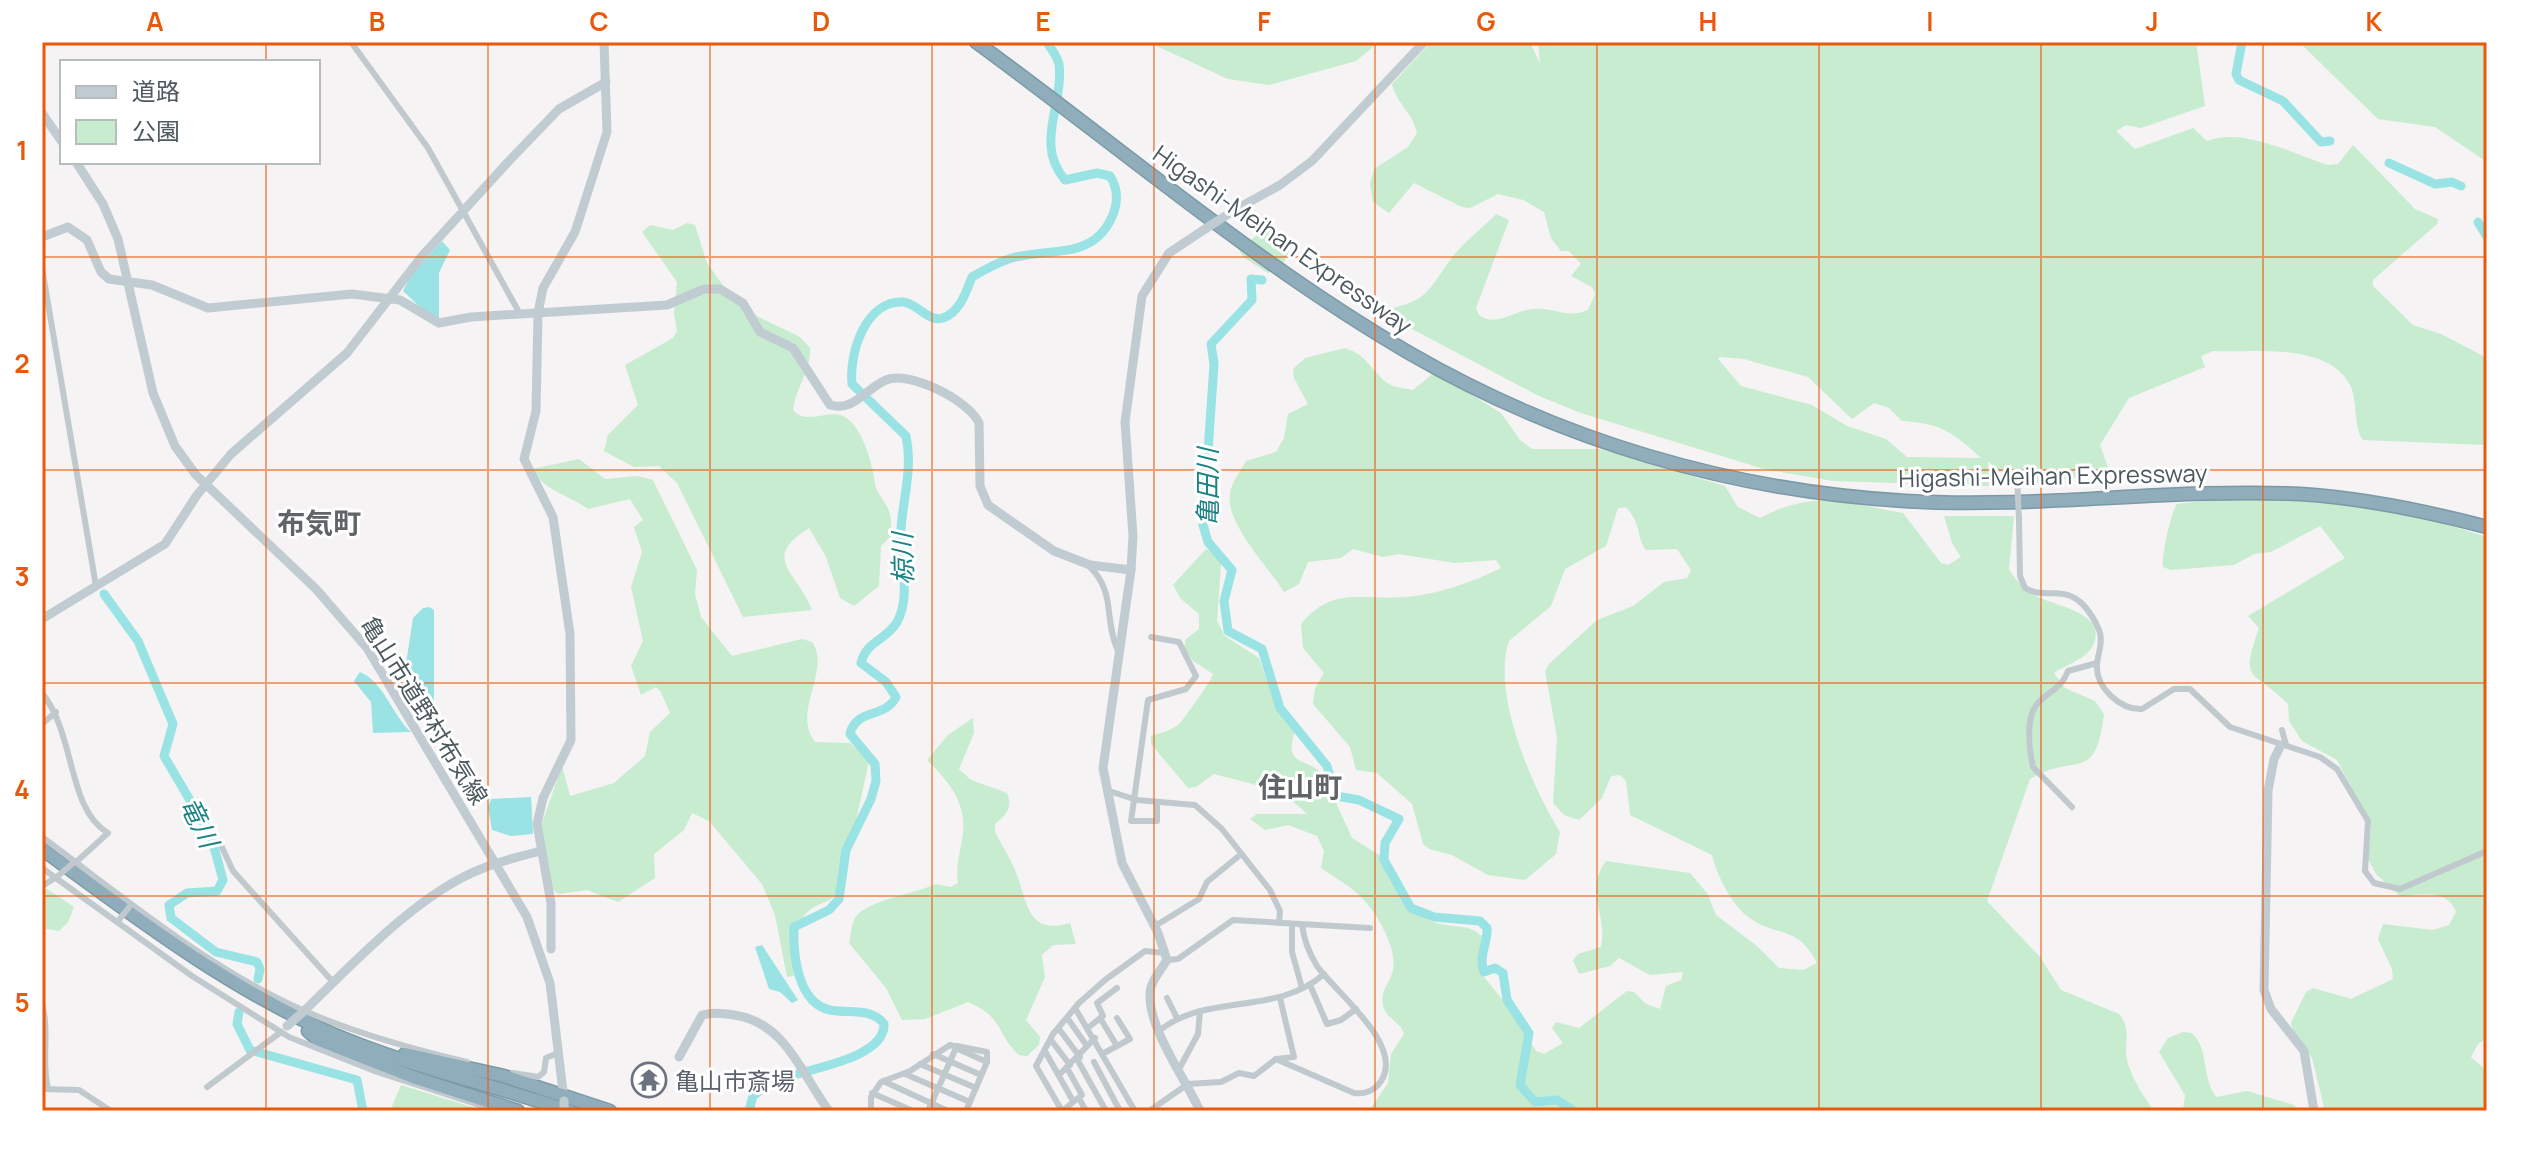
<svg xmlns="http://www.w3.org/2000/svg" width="2529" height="1153" viewBox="0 0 2529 1153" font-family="Manrope,'Noto Sans JP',sans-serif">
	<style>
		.green { fill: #c7eccf; fill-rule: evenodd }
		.water { fill: #99e3e5 }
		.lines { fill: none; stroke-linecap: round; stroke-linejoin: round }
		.river { stroke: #99e3e5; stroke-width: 9 }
		.highway-casing { stroke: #7b99a7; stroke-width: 15 }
		.street { stroke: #c0c9cd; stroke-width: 6 }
		.secondary { stroke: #c1ccd2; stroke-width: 9 }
		.highway { stroke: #90adbc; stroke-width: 12 }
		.street-bridge { stroke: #c0c9cd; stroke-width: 6 }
		.secondary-bridge { stroke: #c1ccd2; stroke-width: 9 }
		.grid { fill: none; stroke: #e8590c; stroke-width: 2; stroke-opacity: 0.55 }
		.labels { text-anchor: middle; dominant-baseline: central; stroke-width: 6; stroke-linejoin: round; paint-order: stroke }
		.street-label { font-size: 24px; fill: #4c595f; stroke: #fff }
		.worship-label { font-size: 24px; fill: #5b616d; stroke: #fff; text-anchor: start }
		.water-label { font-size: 26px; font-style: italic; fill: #1a8385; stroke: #fff }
		.quarter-label { font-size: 28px; font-weight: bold; fill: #606467; stroke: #fff }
		.neatline { fill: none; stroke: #e8590c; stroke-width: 3 }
		.grid-label { font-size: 26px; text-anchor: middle; font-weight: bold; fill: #e8590c }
	</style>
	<rect width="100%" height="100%" fill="#f5f3f3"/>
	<g class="green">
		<path d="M1148 42H1379L1356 61 1269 85 1228 79Z"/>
		<path d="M1431 42H1530L1540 64 1538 42H2196L2205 106 2141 128 2126 125 2116 131 2135 149 2193 128 2207 141C2243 127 2292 154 2328 165L2338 164 2353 145 2415 209 2438 219 2437 224 2373 280V286L2413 325 2441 334 2487 358V445L2363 440C2353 426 2358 404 2351 387 2330 341 2254 353 2213 351L2201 356 2205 367 2129 398 2100 445 2110 473 2031 484 2024 477 2000 472 1988 461 1989 486 1833 481 1764 469 1581 413 1539 396 1393 319 1388 309C1427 301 1428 291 1450 260 1462 243 1482 229 1496 214L1509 220 1476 308 1479 315C1498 328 1514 310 1533 309 1555 307 1567 319 1588 310L1595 294 1592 287 1571 276 1581 264 1569 251H1561L1551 238 1544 212 1523 200 1498 194 1470 208 1462 207 1414 183 1389 213 1373 202 1370 184 1374 169 1408 147 1417 133C1413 113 1396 103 1392 84ZM1720 357 1744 359 1808 377 1852 419 1874 403 1889 408 1902 421C1941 423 1954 433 1981 458L1907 457 1886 439 1847 426 1812 405 1741 386 1718 359Z"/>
		<path d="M2299 42H2487V162L2435 127 2378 119Z"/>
		<path d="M687 223 695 225 707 263 729 294 755 315 800 337 810 348C811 371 796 387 793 410 806 425 824 411 840 415 862 421 873 466 875 484 877 494 886 502 889 511 892 519 891 528 891 536L881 546 879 586 854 606 840 598 826 557 809 528C760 559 797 571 812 610L743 617 677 483 659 466 634 467 604 451 608 435 638 405 625 365 673 338 677 331 674 314 677 282 642 232 650 225 673 230Z"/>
		<path d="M1268 226 1284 235 1289 251 1283 264 1268 273 1243 257 1239 250Z"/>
		<path d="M1345 348C1367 355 1369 368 1386 382 1393 388 1404 388 1413 390L1435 372 1501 413 1520 440 1532 449H1599L1725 486 1738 507 1760 518C1815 489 1845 503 1903 513L1941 563 1948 565 1961 557 1952 543 1944 516H2014L2009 569C2014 579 2026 591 2036 596 2054 606 2113 613 2091 649 2084 659 2064 666 2054 673L2065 688 2095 701 2104 714C2095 786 2076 751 2030 779L1987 901 2040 957 2061 990 2119 1014C2133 1031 2122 1044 2128 1064 2134 1082 2144 1097 2154 1111H1369L1388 1083 1391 1054 1404 1034C1400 1021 1386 1019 1383 1005 1380 989 1390 984 1393 970 1398 949 1376 911 1361 897 1350 886 1334 877 1321 868L1324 851 1317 836 1288 825 1265 830 1250 819 1257 814H1307C1283 788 1247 783 1214 774L1196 787 1188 788 1151 744V736C1161 733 1173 730 1181 722 1184 719 1213 678 1213 674L1193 661 1184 648 1186 639 1199 629V614L1181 599 1173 585 1206 549 1218 556 1221 564 1217 621 1225 636 1259 658 1278 711 1295 731C1283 766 1304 757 1323 774L1352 838 1381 856C1388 882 1410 915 1436 923 1452 928 1473 923 1484 939 1490 947 1484 966 1483 976L1512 1011 1536 1051 1544 1054 1563 1043 1552 1028 1556 1022 1579 1028 1627 991 1634 992 1646 1004 1660 1009 1666 986 1681 980 1683 972 1650 975 1619 958 1610 966 1579 974 1573 960 1578 954 1601 947C1608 913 1583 893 1606 861L1690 873 1707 893 1716 915 1757 946 1779 968 1803 970 1817 963C1797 925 1780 938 1751 919 1732 906 1717 876 1712 855L1630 815 1626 781 1620 775 1611 776 1602 798 1579 820 1564 815 1553 803 1557 737 1545 671 1549 664 1597 620 1633 606 1664 582 1687 578 1691 570 1677 549 1646 550C1635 535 1643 526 1626 507L1618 508 1606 546 1565 569 1551 606 1509 641C1491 693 1532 787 1560 832L1556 854 1525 880 1488 875 1452 855 1429 849 1423 844 1412 804 1377 773 1356 770 1350 747 1313 704 1315 688 1324 673 1303 648 1301 624C1334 585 1361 601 1405 597 1436 595 1473 582 1501 568L1496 560 1455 563 1398 554 1383 557 1353 549 1341 558 1308 562 1299 584 1284 592C1269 567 1221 520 1231 489 1234 479 1241 470 1246 461L1276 452 1284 438 1288 414 1308 404 1294 378 1293 369 1305 358Z"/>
		<path d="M579 459 605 479 638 476 653 480 697 570 695 594 701 617 732 656 802 639 812 642C832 670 791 711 815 742L850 743 869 761 841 890C832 900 827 901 816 906 792 917 795 954 797 975L787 977 775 915 762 884 709 821 692 813 684 830 654 854 655 878 618 902 587 890 559 894 549 887 541 826 562 766 570 796 614 783 645 756 650 732 670 713 661 692 656 687 641 695 631 666 643 641 631 587 642 552 634 527 643 520 630 499 588 509C568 494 545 492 532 469Z"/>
		<path d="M2214 500H2315L2397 509 2487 537V1038L2478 1044 2471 1057 2487 1071V1111H2325L2312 1058 2293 1031 2291 1023 2306 992 2313 988 2351 999 2393 979 2392 969 2378 939 2383 924 2433 930 2449 925 2456 912C2447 888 2421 895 2400 896L2376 874 2368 859 2371 826 2337 760 2302 741 2289 721 2288 704C2253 668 2239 685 2259 628L2248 616 2345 558 2320 526 2271 552 2254 554 2234 565 2171 570 2163 567C2161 558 2171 512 2177 504Z"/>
		<path d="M973 718 974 733 959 769 971 780 1007 793C1013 808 1006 815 995 824V832C1003 847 1013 863 1018 878 1028 907 1030 935 1070 923L1076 944 1053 945 1042 955 1045 977 1026 1020 1040 1037 1039 1045 1027 1056 1019 1055C995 1033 1006 1019 968 1002L925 1019 902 1020 886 988 849 943C851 936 851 925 855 918 866 900 915 894 936 884L951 887 958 883C955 865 961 851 963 833 966 801 948 781 927 760L948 735Z"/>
		<path d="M47 889 74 907 68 922 59 931 42 928V892Z"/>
		<path d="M2183 1032 2192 1033C2210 1051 2201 1076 2216 1097L2247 1091 2294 1105 2298 1111H2183L2185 1095 2159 1052 2168 1038Z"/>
		<path d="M401 1085 485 1111H390Z"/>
	</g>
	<g class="water">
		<path d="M442 241 450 250 439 273V319L422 309 403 291 411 275Z"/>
		<path d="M429 607 434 610V737L403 683 413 618 423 608Z"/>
		<path d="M360 672C384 682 392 715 411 732L373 733 371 702 354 681Z"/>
		<path d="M531 797 533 834 511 836 492 830 488 807 491 799Z"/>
		<path d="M762 945 798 1000 792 1003 780 992 769 989 755 947Z"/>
	</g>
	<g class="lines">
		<g class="river">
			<path d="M2242 42 2236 74 2239 80 2283 101 2321 142 2330 141"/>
			<path d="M2389 163 2435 184 2452 182 2461 186"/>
			<path d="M2478 222 2487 237"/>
			<path d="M1262 280 1251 279 1252 300 1211 344 1214 364 1203 525 1208 542 1232 570 1224 601 1228 631 1262 649 1280 708 1327 766 1336 796 1359 800 1399 819 1385 843 1384 860 1411 908 1434 917 1480 921 1487 928C1488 945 1478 954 1484 972L1495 968 1503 973 1507 1000 1529 1033 1520 1085 1535 1102 1557 1100 1574 1111"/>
			<path d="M104 594 138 641 173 724 164 756 211 836 223 880 217 891 187 893 169 905 171 918 216 952 257 962 260 969 258 979"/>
			<path d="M239 1012 237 1024 250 1050 357 1080 363 1111"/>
			<path d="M749 1111 753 1096C759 1091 766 1086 773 1082 800 1069 885 1061 884 1024 872 1007 848 1014 830 1010 797 1003 793 953 794 927L829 910 839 899 846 850 871 799 876 781 875 764 850 734C856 708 885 719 896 697L886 682 861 663C866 641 887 640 897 622 912 595 899 559 901 529 903 498 913 468 906 436L852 384C849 352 866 300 903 302 917 303 929 323 943 318 960 312 966 292 972 277 984 270 998 262 1012 258 1052 247 1096 261 1114 212 1118 200 1117 187 1110 176L1097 173 1065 180C1034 144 1064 105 1059 64 1057 56 1051 49 1047 42"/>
		</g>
		<g class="highway-casing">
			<g id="highway">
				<path d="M976 42C1120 147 1256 264 1411 354 1562 441 1731 491 1905 501 2037 509 2168 488 2300 494 2364 498 2426 511 2487 527"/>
				<path d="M42 849C135 917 226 987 333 1034 410 1067 491 1084 569 1111"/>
				<path d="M308 1031 317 1039 413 1077 518 1111"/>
				<path d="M405 1054 504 1076 610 1111"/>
			</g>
		</g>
		<g class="street">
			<path d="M351 42 428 148 520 314"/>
			<path d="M42 268 96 586"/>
			<path d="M2019 520 2020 576 2025 588C2043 599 2062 587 2079 601 2087 607 2097 623 2100 633 2103 644 2098 653 2097 664 2095 687 2120 710 2142 709L2174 689H2190L2230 727 2320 757 2337 769 2368 821 2365 871 2374 883 2400 889 2487 851"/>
			<path d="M1089 566C1117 593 1103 618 1118 651"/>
			<path d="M1151 637 1179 642 1196 676 1186 689 1148 700 1131 821H1157V803"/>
			<path d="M42 693C76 735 67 809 108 833L75 863"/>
			<path d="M42 724 56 712"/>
			<path d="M2282 730 2286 745"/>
			<path d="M1106 790 1137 800 1195 805 1222 829 1270 890 1280 911 1279 923"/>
			<path d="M2072 807 2033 767C2029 750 2025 717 2038 703 2050 690 2061 689 2068 671L2097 663"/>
			<path d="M42 837C126 899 209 969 305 1011 357 1034 412 1049 467 1062"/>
			<path d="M221 845 233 871 333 982"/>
			<path d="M42 868 192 976 289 1037 377 1072 498 1111"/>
			<path d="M42 886 55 878"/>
			<path d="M1292 924V952L1302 988"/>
			<path d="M1155 926 1199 899 1207 882 1240 855"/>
			<path d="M1167 960 1178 959 1233 920 1370 928"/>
			<path d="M1310 985 1327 1024 1341 1020 1356 1009"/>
			<path d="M1167 998 1177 1018"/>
			<path d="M42 1004C50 1033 41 1060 48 1089"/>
			<path d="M1075 1008 1135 1111"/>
			<path d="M1100 1018 1117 1046"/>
			<path d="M1068 1019 1087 1046"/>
			<path d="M1089 1027 1103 1016 1097 1003 1117 988"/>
			<path d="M1059 1029 1080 1057"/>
			<path d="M1160 1030C1207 993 1277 1016 1324 974"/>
			<path d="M1051 1040 1070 1065"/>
			<path d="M957 1046 987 1052V1062"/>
			<path d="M1046 1053 1073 1101"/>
			<path d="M1104 1053 1130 1039 1117 1018"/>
			<path d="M933 1054 981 1075"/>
			<path d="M1077 1059 1106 1111"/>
			<path d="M1276 1059 1294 1057 1280 998"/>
			<path d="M1094 1062 1120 1111"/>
			<path d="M920 1064 976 1088"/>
			<path d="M1178 1071 1198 1034 1200 1011"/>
			<path d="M513 1073 538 1077 544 1072 546 1058 558 1053"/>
			<path d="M905 1074 970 1102"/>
			<path d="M1059 1075 1095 1038"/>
			<path d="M883 1081 948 1111"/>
			<path d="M207 1087 281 1032"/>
			<path d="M42 1089 79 1090 111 1111"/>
			<path d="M872 1093 913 1111"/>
			<path d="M1079 1098 1086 1111"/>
			<path d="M871 1111V1097L881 1082 910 1071 950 1045 957 1047"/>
			<path d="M928 1111 956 1048 987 1062 966 1111"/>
			<path d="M1062 1111 1036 1066 1053 1034 1079 1003 1105 980 1145 951 1165 953"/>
			<path d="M1062 1111 1082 1095 1067 1068"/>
			<path d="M1149 1111 1188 1084 1221 1082 1239 1073 1254 1076 1276 1059 1354 1093C1364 1094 1375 1091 1381 1081 1405 1045 1335 992 1317 966 1309 953 1304 940 1302 925"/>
		</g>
		<g class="secondary">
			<path d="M42 113 62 142"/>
			<path d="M76 162 103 204 118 239 153 393 175 446 196 475 316 589 367 648 527 917 550 983 564 1100"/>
			<path d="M1233 211 1280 185 1312 161 1424 42"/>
			<path d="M42 237 68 227 87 240 101 272 109 279 152 285 208 308 352 294 400 300 439 323 471 317 667 305 704 289H720L743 303 760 332 793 348 830 405C854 412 865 389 886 380 908 370 969 400 979 423L980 486 988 505 1054 551 1090 565 1131 570"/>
			<path d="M42 619 165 544 197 495 231 454 347 353 422 256 508 162 559 109 606 82"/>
			<path d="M2281 745 2274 759 2268 791 2264 990 2271 1009 2304 1051 2314 1111"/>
			<path d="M551 949V903L537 824 543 798 571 740 570 634 553 517 524 459 536 411 538 313 543 288 575 232 607 132 604 42"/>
			<path d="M303 1012C352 965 417 894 481 869 500 861 521 856 541 851"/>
			<path d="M679 1057 702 1015C713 1012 723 1013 734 1015 785 1022 801 1073 829 1111"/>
			<path d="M1200 1111C1186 1080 1148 1028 1150 994 1150 982 1161 970 1167 960L1158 933 1122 863 1103 768 1131 570 1133 536 1125 422 1142 296 1169 253 1205 229"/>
		</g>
		<use href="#highway" class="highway"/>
		<g class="street-bridge">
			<path d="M2017 476 2019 520"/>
			<path d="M58 876 72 864"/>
			<path d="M119 920 130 906"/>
		</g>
		<g class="secondary-bridge">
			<path d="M1205 229 1233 211"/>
			<path d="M287 1026 303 1012"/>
			<path d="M564 1101V1111"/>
		</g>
	</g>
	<path class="grid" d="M266 42V62M488 42V1111M710 42V1111M932 42V1111M1154 42V1111M1375 42V1111M1597 42V1111M1819 42V1111M2041 42V1111M2263 42V1111M266 162V1111M42 257H2487M42 470H2487M42 683H2487M42 896H2487"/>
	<defs>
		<g id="temple-ring" transform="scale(1.8)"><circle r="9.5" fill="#fff" stroke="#6b7280" stroke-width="1.5"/><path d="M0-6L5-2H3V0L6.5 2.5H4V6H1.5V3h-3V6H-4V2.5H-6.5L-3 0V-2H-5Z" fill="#6b7280"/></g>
	</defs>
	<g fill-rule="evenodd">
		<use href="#temple-ring" x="649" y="1080"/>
	</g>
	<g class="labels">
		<g class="street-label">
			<text transform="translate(1283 239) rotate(35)">Higashi-Meihan Expressway</text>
			<text transform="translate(2053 475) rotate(-1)">Higashi-Meihan Expressway</text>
			<text transform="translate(425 710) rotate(58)">亀山市道野村布気線</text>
		</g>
		<g class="worship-label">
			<text x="675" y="1080">亀山市斎場</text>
		</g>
		<g class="water-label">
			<text transform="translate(1207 487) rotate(-90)">亀田川</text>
			<text transform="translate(902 559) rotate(-91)">椋川</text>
			<text transform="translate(200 822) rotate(64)">竜川</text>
		</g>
		<g class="quarter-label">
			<text x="319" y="522">布気町</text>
			<text x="1300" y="786">住山町</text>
		</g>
	</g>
	<rect width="2529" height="1153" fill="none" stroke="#ffffff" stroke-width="88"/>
	<rect x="60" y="60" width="260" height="104" fill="#ffffff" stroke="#b7bdbf" stroke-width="2"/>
	<rect x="76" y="86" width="40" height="12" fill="#c1ccd2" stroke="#b7bdbf" stroke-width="2"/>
	<text x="132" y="100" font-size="24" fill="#4c595f">道路</text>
	<rect x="76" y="120" width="40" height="24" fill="#c7eccf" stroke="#b7bdbf" stroke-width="2"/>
	<text x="132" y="140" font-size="24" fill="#4c595f">公園</text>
	<rect x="44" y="44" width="2441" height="1065" class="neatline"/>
	<g class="grid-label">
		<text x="155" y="31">A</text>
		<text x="377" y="31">B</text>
		<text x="599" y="31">C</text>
		<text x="821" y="31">D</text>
		<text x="1043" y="31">E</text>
		<text x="1264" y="31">F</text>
		<text x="1486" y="31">G</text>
		<text x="1708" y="31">H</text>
		<text x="1930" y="31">I</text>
		<text x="2152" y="31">J</text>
		<text x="2374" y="31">K</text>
		<text x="22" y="160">1</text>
		<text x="22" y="373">2</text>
		<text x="22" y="586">3</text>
		<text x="22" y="799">4</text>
		<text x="22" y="1012">5</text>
	</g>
</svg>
